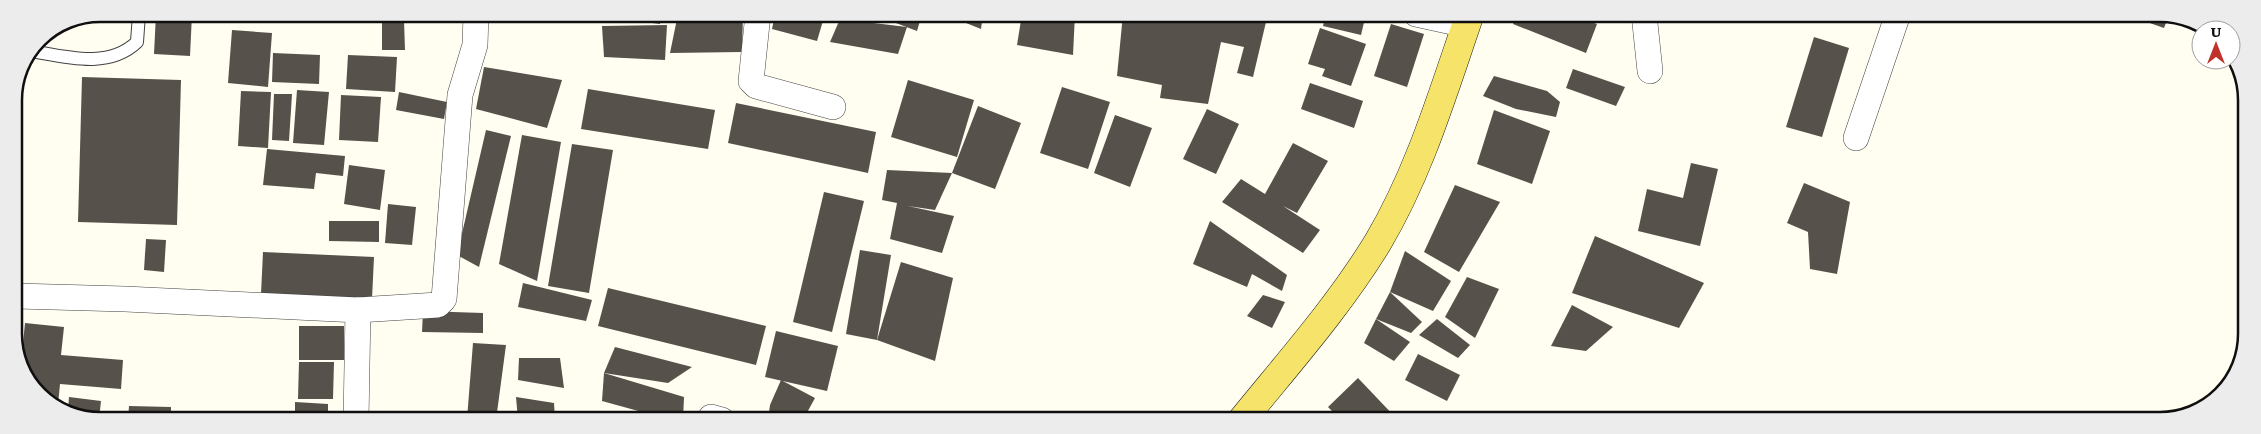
<svg xmlns="http://www.w3.org/2000/svg" width="2261" height="434" viewBox="0 0 2261 434" font-family="Literata,serif">
	<style>
		.building { fill: #57514b }
		.lines { fill: none; stroke-linecap: round; stroke-linejoin: round }
		.lane-casing { stroke: #424242; stroke-width: 14 }
		.street-casing { stroke: #424242; stroke-width: 26 }
		.primary-casing { stroke: #202020; stroke-width: 29 }
		.lane { stroke: #fff; stroke-width: 12 }
		.street { stroke: #fff; stroke-width: 25 }
		.primary { stroke: #f6e46a; stroke-width: 28 }
		.rim { fill: none; stroke: #0f0f0f; stroke-width: 2.5 }
	</style>
	<rect width="100%" height="100%" fill="#fffef1"/>
	<g class="building">
		<path d="M156 14H192L190 56 154 54Z"/>
		<path d="M607 14H662L660 24 607 17Z"/>
		<path d="M678 14H743L742 52 670 53Z"/>
		<path d="M775 14H825L817 41 772 29Z"/>
		<path d="M872 14H922L917 31Z"/>
		<path d="M952 14H983L981 29 951 17Z"/>
		<path d="M1022 14H1075L1073 55 1017 45Z"/>
		<path d="M1123 14H1208L1266 22 1253 77 1237 73 1244 47 1221 42 1208 104 1160 98 1162 85 1117 76Z"/>
		<path d="M1326 14H1366L1361 35 1323 26Z"/>
		<path d="M1517 14H1569L1597 24 1586 53 1513 24Z"/>
		<path d="M2127 15H2169L2164 28Z"/>
		<path d="M840 19 907 27 898 54 830 42Z"/>
		<path d="M382 20H404L405 50H382Z"/>
		<path d="M1391 24 1424 34 1407 87 1374 76Z"/>
		<path d="M667 25 665 60 604 57 602 26Z"/>
		<path d="M1320 28 1366 44 1351 86 1322 76 1325 69 1308 64Z"/>
		<path d="M232 30 272 33 268 87 228 83Z"/>
		<path d="M1814 37 1849 48 1822 137 1786 127Z"/>
		<path d="M273 53 320 55 319 84 272 82Z"/>
		<path d="M348 55 397 57 395 92 346 89Z"/>
		<path d="M484 67 562 80 547 128 476 109Z"/>
		<path d="M1573 69 1625 87 1616 106 1566 88Z"/>
		<path d="M1494 76 1547 91 1560 102 1556 117 1516 109 1483 96Z"/>
		<path d="M82 77 181 80 177 225 78 222Z"/>
		<path d="M908 80 974 100 957 157 891 137Z"/>
		<path d="M1310 83 1363 101 1354 128 1301 109Z"/>
		<path d="M1062 87 1110 102 1088 169 1040 153Z"/>
		<path d="M588 89 715 110 708 149 581 129Z"/>
		<path d="M297 90 329 92 324 145 293 143Z"/>
		<path d="M241 91 271 92 268 148 238 146Z"/>
		<path d="M399 92 447 102 444 119 396 110Z"/>
		<path d="M274 94H292L289 141 272 140Z"/>
		<path d="M341 95 381 97 378 142 339 140Z"/>
		<path d="M736 103 876 132 868 173 728 143Z"/>
		<path d="M978 106 1021 123 995 189 952 173Z"/>
		<path d="M1207 109 1239 124 1216 174 1183 159Z"/>
		<path d="M1494 110 1550 131 1532 184 1477 164Z"/>
		<path d="M1115 115 1152 128 1130 187 1094 173Z"/>
		<path d="M486 130 511 136 479 267 457 255Z"/>
		<path d="M522 135 561 142 537 281 499 264Z"/>
		<path d="M1293 143 1328 161 1297 213 1283 206 1320 230 1303 253 1222 202 1241 179 1265 194Z"/>
		<path d="M572 144 613 150 589 293 548 286Z"/>
		<path d="M267 149 345 156 343 176 316 173 314 189 263 185Z"/>
		<path d="M1691 163 1718 169 1700 246 1638 231 1647 189 1683 198Z"/>
		<path d="M349 165 385 170 380 210 344 204Z"/>
		<path d="M887 170 952 173 935 210 908 206 954 216 942 253 890 239 897 203 882 200Z"/>
		<path d="M1804 183 1850 202 1837 274 1810 269 1808 232 1787 223Z"/>
		<path d="M1455 185 1500 202 1459 272 1424 252Z"/>
		<path d="M824 192 864 201 832 332 793 322Z"/>
		<path d="M388 204 416 207 412 245 385 243Z"/>
		<path d="M329 221H379V242L329 241Z"/>
		<path d="M1210 221 1287 275 1282 291 1252 274 1247 287 1193 264Z"/>
		<path d="M1595 236 1704 283 1679 328 1572 293Z"/>
		<path d="M146 239 166 240 164 272 144 270Z"/>
		<path d="M860 250 891 255 877 340 846 334Z"/>
		<path d="M1405 251 1451 281 1433 311 1390 292Z"/>
		<path d="M263 252 374 257 372 299 261 294Z"/>
		<path d="M901 262 953 278 935 361 877 340Z"/>
		<path d="M1467 277 1499 289 1475 338 1445 317Z"/>
		<path d="M523 283 592 300 586 321 518 307Z"/>
		<path d="M608 288 766 326 756 365 598 326Z"/>
		<path d="M1390 292 1422 322 1411 333 1376 319Z"/>
		<path d="M1263 295 1285 302 1272 328 1247 316Z"/>
		<path d="M1572 305 1613 327 1586 351 1551 346Z"/>
		<path d="M423 311 483 313V333L422 332Z"/>
		<path d="M1376 319 1410 342 1394 361 1364 343Z"/>
		<path d="M1437 319 1470 345 1458 358 1419 335Z"/>
		<path d="M25 323 64 327 61 355 123 360 121 389 60 384 58 405 43 399 21 363Z"/>
		<rect x="299" y="326" width="45" height="34"/>
		<path d="M776 331 838 346 827 391 765 377Z"/>
		<path d="M473 343 506 345 496 420 467 419Z"/>
		<path d="M615 347 692 367 668 383 604 373Z"/>
		<path d="M1418 354 1460 375 1447 401 1405 380Z"/>
		<path d="M519 358H560L564 388 518 380Z"/>
		<path d="M299 362H334L333 399H298Z"/>
		<path d="M604 373 684 397 683 420H671L602 401Z"/>
		<path d="M1358 378 1397 419 1341 420 1328 407Z"/>
		<path d="M781 380 815 398 803 420H768L770 405Z"/>
		<path d="M69 397 101 401 99 419H89L68 410Z"/>
		<path d="M516 397 554 403 555 420H518Z"/>
		<path d="M295 402 328 404V420H295Z"/>
		<path d="M129 406 171 407V415L215 417V420L128 419Z"/>
		<path d="M1292 411 1305 420H1286Z"/>
	</g>
	<g class="lines">
		<g class="lane-casing">
			<path id="lane" d="M33 49 37 52C70 58 110 68 137 42L139 14"/>
		</g>
		<g class="street-casing">
			<g id="street">
				<path d="M758 14 751 81 756 86 833 107"/>
				<path d="M1416 14 1466 25"/>
				<path d="M1644 14 1650 71"/>
				<path d="M1856 138 1898 14"/>
				<path d="M16 296 125 299 358 310 356 420"/>
				<path d="M358 310 438 305 444 299 460 95 475 45 476 14"/>
				<path d="M711 417 722 420"/>
			</g>
		</g>
		<g class="primary-casing">
			<path id="primary" d="M1242 420C1289 362 1339 306 1378 242 1420 171 1443 92 1470 14"/>
		</g>
		<use href="#lane" class="lane"/>
		<use href="#street" class="street"/>
		<use href="#primary" class="primary"/>
	</g>
	<path d="M0 0H2261V434H0ZM100 22H2160A78 78 0 0 1 2238 100V334A78 78 0 0 1 2160 412H100A78 78 0 0 1 22 334V100A78 78 0 0 1 100 22Z" fill="#ececec" fill-rule="evenodd"/>
	<path class="rim" d="M100 22H2160A78 78 0 0 1 2238 100V334A78 78 0 0 1 2160 412H100A78 78 0 0 1 22 334V100A78 78 0 0 1 100 22Z"/>
	<g transform="translate(2216 45)"><circle r="24" fill="#ffffff" stroke="#9f9f9f"/>
	<path d="M0-4L9 19L0 12L-9 19Z" fill="#bd3229"/>
	<text y="-8" font-size="14" font-weight="bold" text-anchor="middle" fill="#0f0f0f">U</text>
	</g>
</svg>
